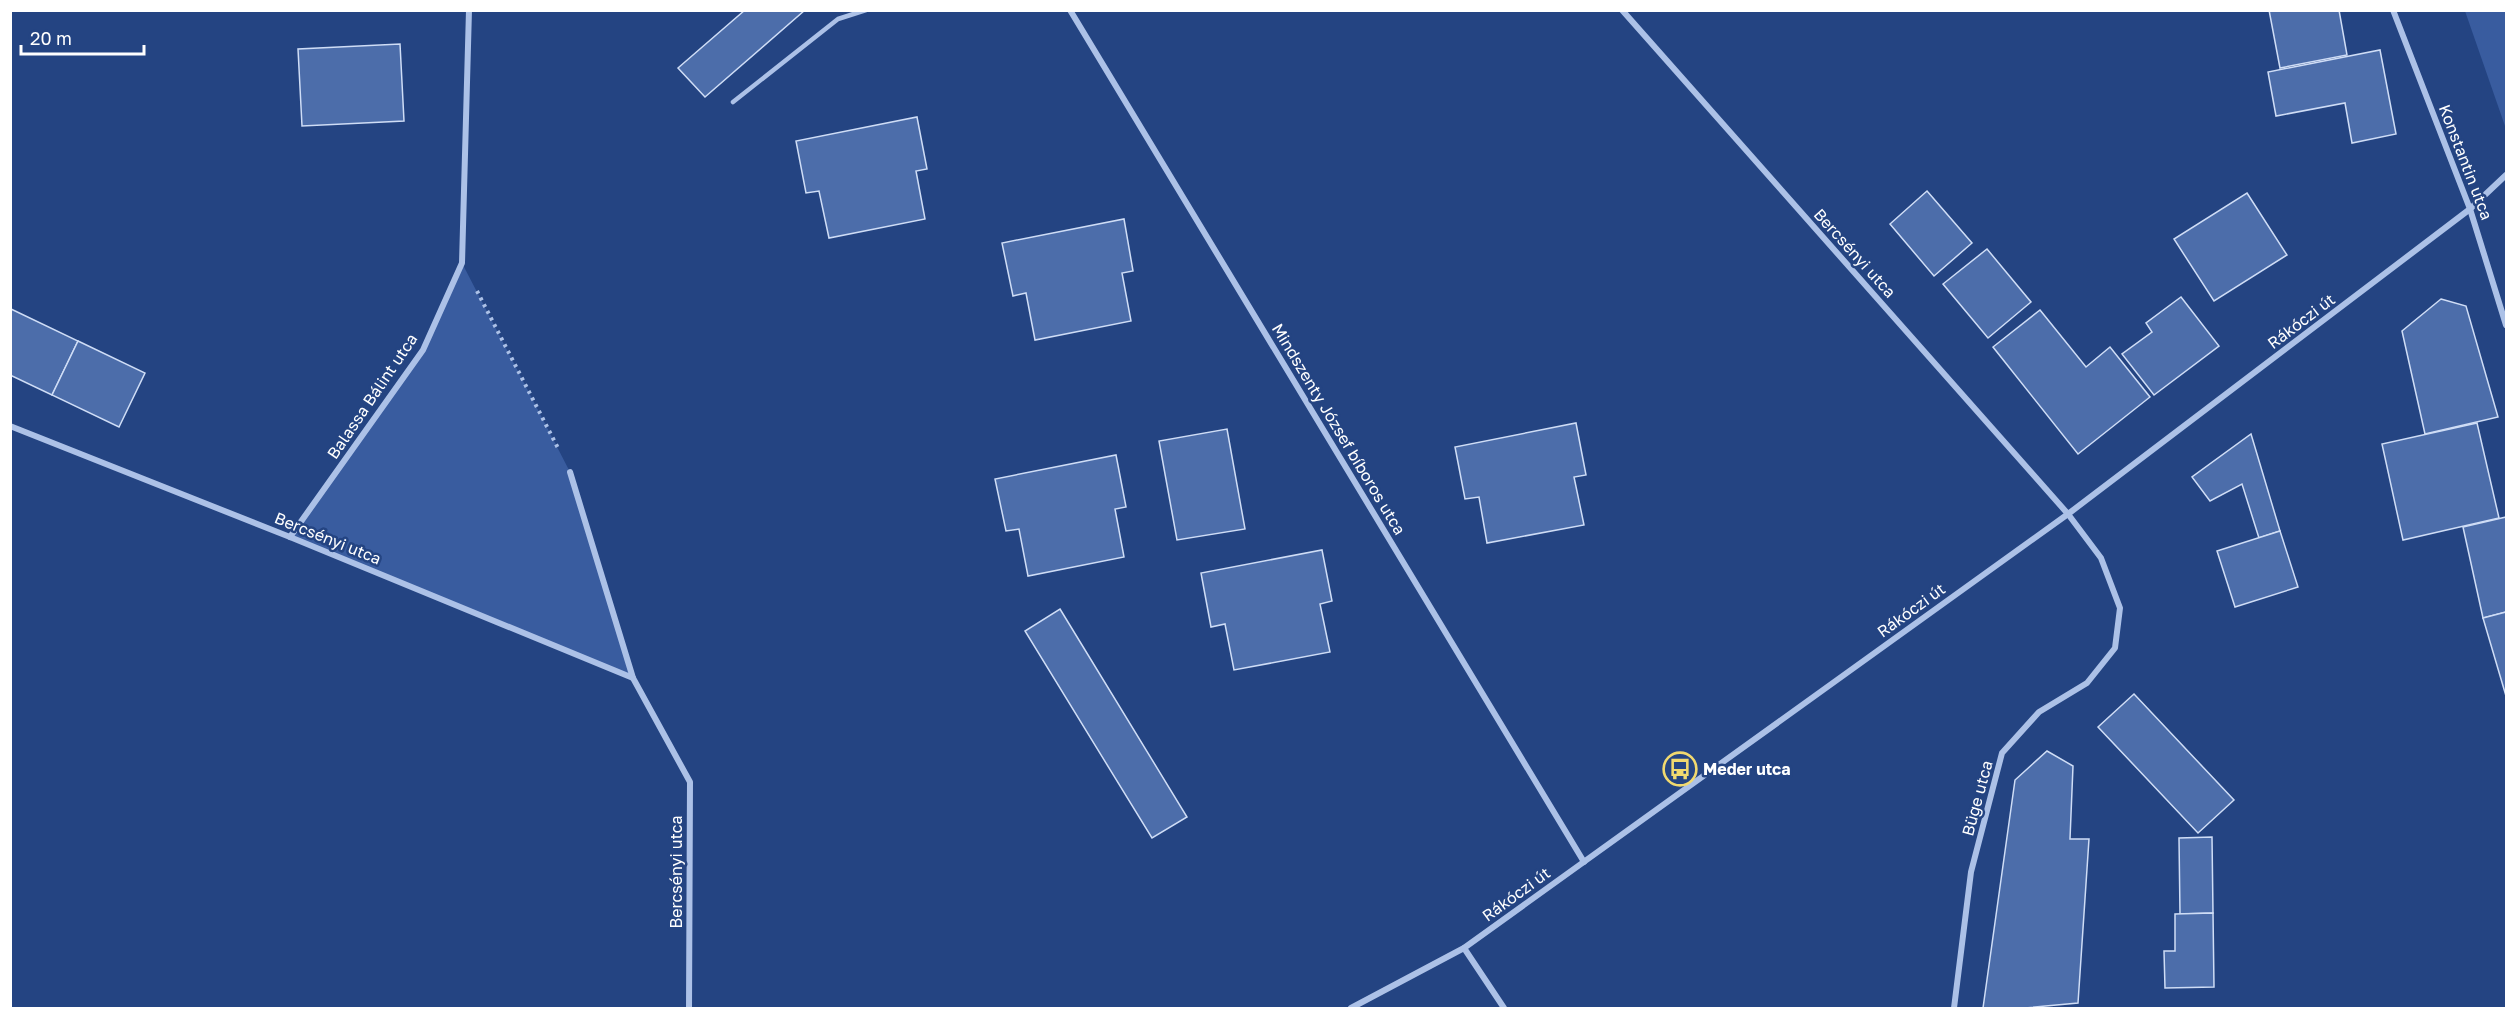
<svg xmlns="http://www.w3.org/2000/svg" width="2517" height="1019" viewBox="0 0 2517 1019" font-family="'Golos Text',sans-serif">
	<style>
		.green { fill: #395c9f }
		.building { fill: #4c6daa; stroke: #cfddf6; stroke-width: 1.5 }
		.lines { fill: none; stroke-linecap: round; stroke-linejoin: round }
		.path { stroke: #acc1e7; stroke-width: 4; stroke-dasharray: 3 4.5; stroke-linecap: butt }
		.service { stroke: #acc1e7; stroke-width: 4.5 }
		.minor { stroke: #acc1e7; stroke-width: 6 }
		.labels { text-anchor: middle; dominant-baseline: central; stroke-width: 5; stroke-linejoin: round; paint-order: stroke }
		.street-label { font-size: 16px; fill: #fff; stroke: #244482 }
		.poi-label { font-size: 16px; font-weight: bold; fill: #fff; stroke: #244482; text-anchor: start }
	</style>
	<rect width="100%" height="100%" fill="#244482"/>
	<g class="green">
		<path d="M2465 11H2506L2505 126Z"/>
		<path d="M462 263 570 472 633 678 290 537 423 350Z"/>
	</g>
	<g class="building">
		<path d="M745 10H805L705 97 678 68Z"/>
		<path d="M2269 10H2339L2347 55 2280 68Z"/>
		<path d="M400 44 404 121 302 126 298 49Z"/>
		<path d="M2380 50 2396 134 2352 143 2345 103 2276 116 2268 72Z"/>
		<path d="M917 117 927 169 916 171 925 219 829 238 819 191 806 193 796 141Z"/>
		<path d="M1927 191 1972 243 1934 276 1890 224Z"/>
		<path d="M2247 193 2287 255 2214 301 2174 239Z"/>
		<path d="M1124 219 1133 271 1122 273 1131 321 1035 340 1026 293 1013 296 1002 243Z"/>
		<path d="M1987 249 2031 302 1988 338 1943 284Z"/>
		<path d="M2181 297 2219 346 2154 395 2122 354 2152 332 2146 323Z"/>
		<path d="M2441 299 2466 306 2498 417 2425 434 2402 331Z"/>
		<path d="M11 309 78 341 52 395 10 375Z"/>
		<path d="M2040 310 2086 367 2110 347 2150 397 2078 454 1993 347Z"/>
		<path d="M78 341 145 373 119 427 52 395Z"/>
		<path d="M1576 423 1586 475 1574 477 1584 525 1487 543 1479 497 1465 499 1455 447Z"/>
		<path d="M2477 423 2499 518 2403 540 2382 444Z"/>
		<path d="M1227 429 1245 529 1177 540 1159 441Z"/>
		<path d="M2251 434 2280 531 2259 538 2242 484 2210 501 2192 477Z"/>
		<path d="M1116 455 1126 507 1115 509 1124 557 1028 576 1019 529 1006 531 995 479Z"/>
		<path d="M2506 517V612L2483 618 2463 527Z"/>
		<path d="M2280 531 2298 587 2235 607 2217 551Z"/>
		<path d="M1322 550 1332 601 1320 604 1330 652 1234 670 1225 624 1211 627 1201 573Z"/>
		<path d="M1060 609 1187 817 1152 838 1025 631Z"/>
		<path d="M2506 612V696L2483 618Z"/>
		<path d="M2134 694 2234 800 2198 833 2098 727Z"/>
		<path d="M2047 751 2073 766 2070 839H2089L2078 1003 2025 1008H1983L2015 780Z"/>
		<path d="M2212 837 2213 913 2180 914 2179 838Z"/>
		<path d="M2213 913 2214 987 2165 988 2164 951H2175V914Z"/>
	</g>
	<g class="lines">
		<path class="path" d="M477 291 559 450"/>
		<path class="service" d="M733 102 838 19 866 10"/>
		<g class="minor">
			<path d="M1070 10 1584 862"/>
			<path d="M1622 10 2068 514 2101 558 2120 608 2115 648 2087 683 2039 712 2002 753 1971 872 1954 1008"/>
			<path d="M2393 10 2470 209 2506 325"/>
			<path d="M10 426 290 537 633 678"/>
			<path d="M570 472 633 678 690 782 689 1008"/>
			<path d="M290 537 423 350 462 263 469 10"/>
			<path d="M1464 948 1504 1008"/>
			<path d="M1351 1008 1464 948 2068 514 2470 209 2506 175"/>
		</g>
	</g>
	<defs>
		<g id="bus-ring" transform="scale(1.725)"><circle r="9.5" fill="#244482" stroke="#f1d96f" stroke-width="1.5"/><path d="M-5-6H5V4H4V6H2V4H-2V6H-4V4H-5ZM-3.5-4V0h7V-4ZM-3.5 1.2v1.5H-2V1.2ZM2 1.2v1.5H3.5V1.2Z" fill="#f1d96f"/></g>
	</defs>
	<g fill-rule="evenodd">
		<use href="#bus-ring" x="1680" y="769"/>
	</g>
	<g class="labels">
		<g class="street-label">
			<text transform="translate(2466 162) rotate(69)">Konstantin utca</text>
			<text transform="translate(1855 253) rotate(48)">Bercsényi utca</text>
			<text transform="translate(2301 321) rotate(-37)">Rákóczi út</text>
			<text transform="translate(372 396) rotate(-56)">Balassa Bálint utca</text>
			<text transform="translate(1339 429) rotate(59)">Mindszenty József bíboros utca</text>
			<text transform="translate(328 538) rotate(22)">Bercsényi utca</text>
			<text transform="translate(1911 610) rotate(-36)">Rákóczi út</text>
			<text transform="translate(1977 798) rotate(-75)">Büge utca</text>
			<text transform="translate(676 872) rotate(-90)">Bercsényi utca</text>
			<text transform="translate(1516 894) rotate(-36)">Rákóczi út</text>
		</g>
		<g class="poi-label">
			<text x="1703" y="769">Meder utca</text>
		</g>
	</g>
	<rect width="2517" height="1019" fill="none" stroke="#ffffff" stroke-width="24"/>
	<path d="M21 45v9h123v-9" fill="none" stroke="#ffffff" stroke-width="3"/>
	<text x="30" y="45" font-size="18" fill="#ffffff" stroke="#244482" stroke-width="4.5" paint-order="stroke">20 m</text>
</svg>
